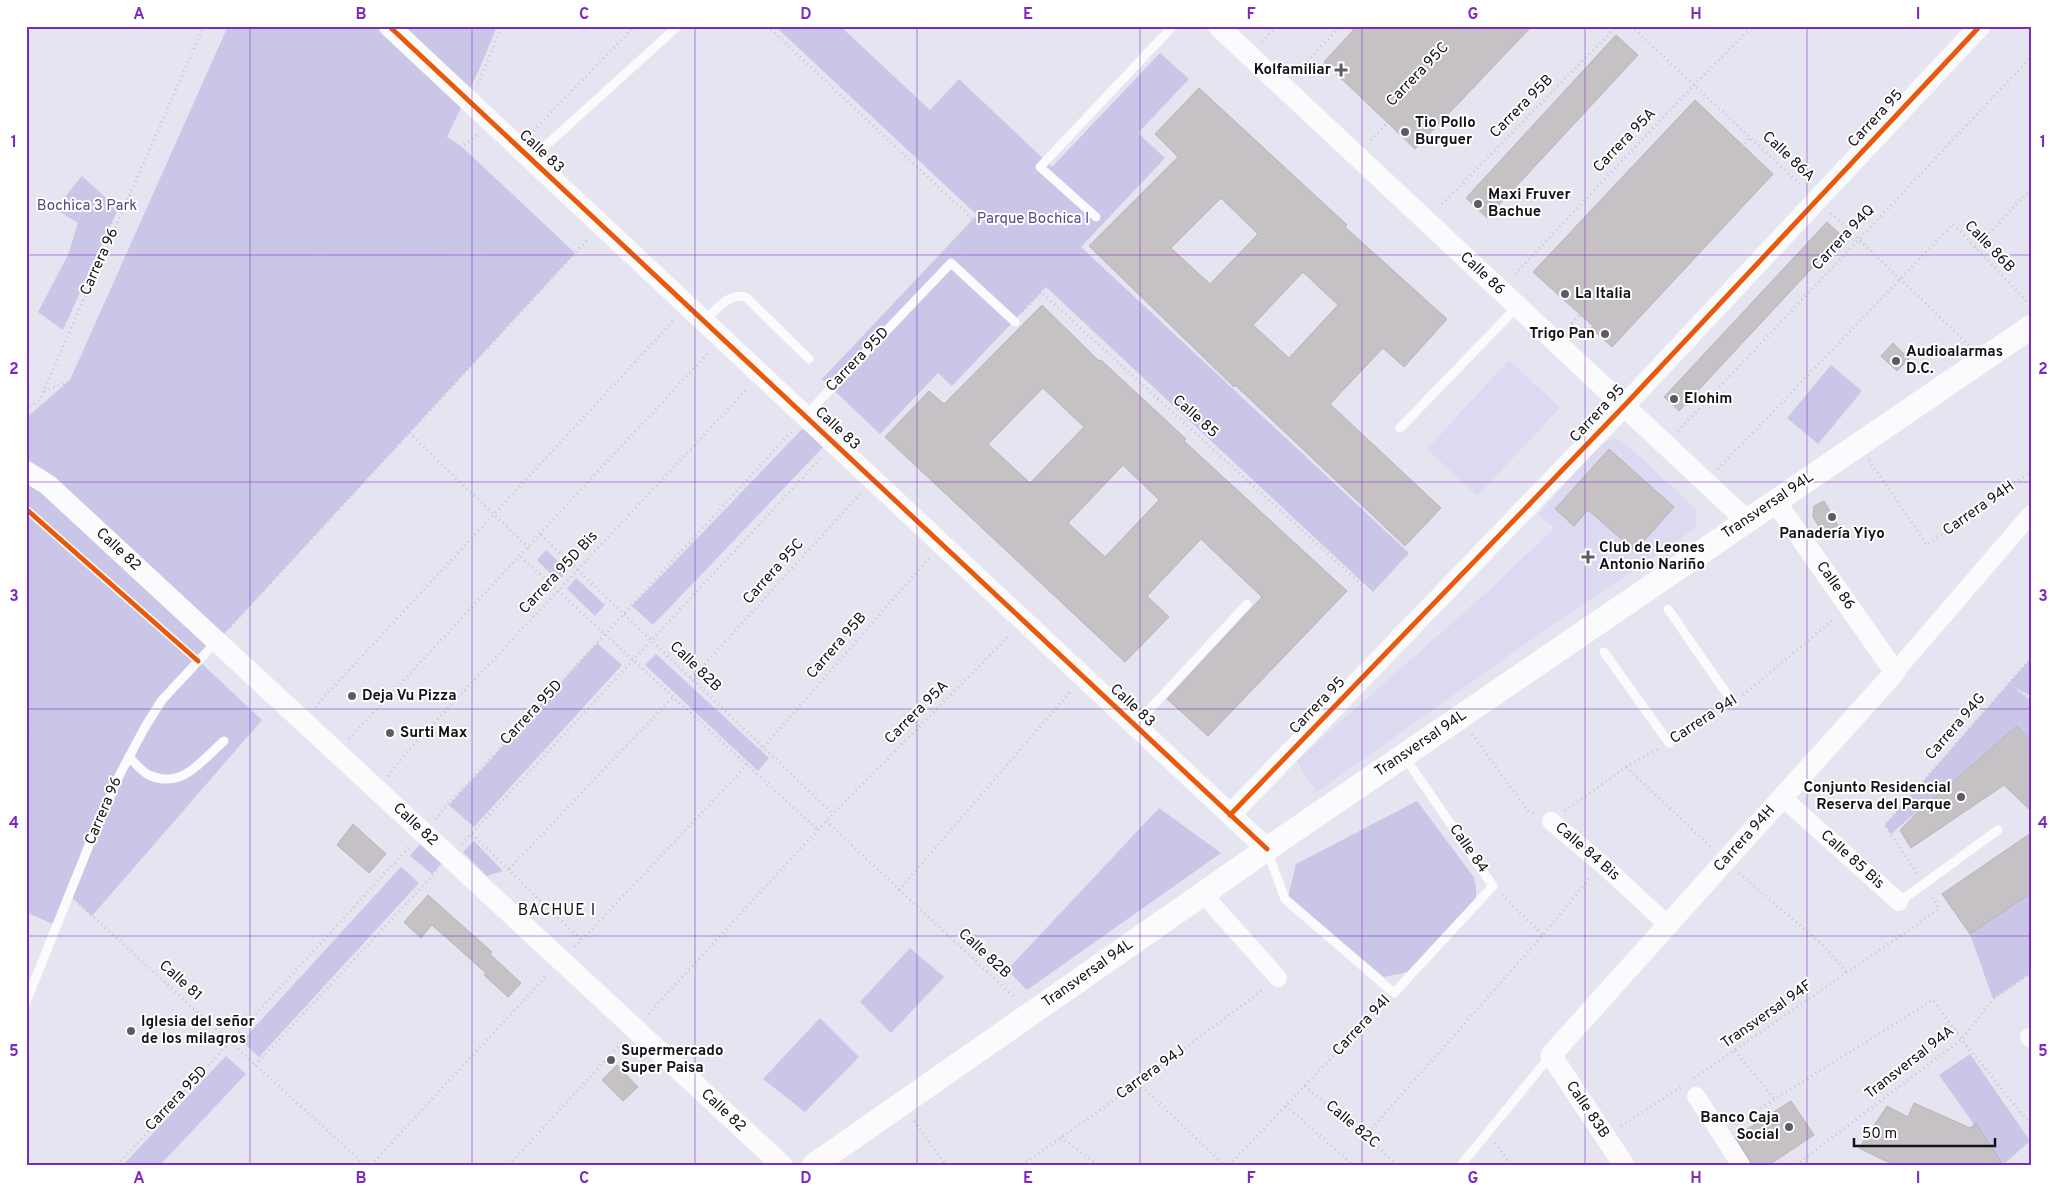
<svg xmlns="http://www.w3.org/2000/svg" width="2057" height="1191" viewBox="0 0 2057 1191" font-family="Overpass,sans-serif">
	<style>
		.built { fill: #dcdaf0 }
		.green { fill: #cac6e8 }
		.building { fill: #c6c1c4; stroke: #b8b4b8; fill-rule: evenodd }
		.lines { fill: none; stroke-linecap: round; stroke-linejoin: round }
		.path { stroke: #c8c7cd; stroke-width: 3; stroke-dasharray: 1 4; stroke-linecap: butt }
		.service { stroke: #fbfbfd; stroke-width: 9 }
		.minor { stroke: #fbfbfd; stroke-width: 18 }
		.tertiary { stroke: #fbfbfd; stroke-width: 21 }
		.secondary { stroke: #fbfbfd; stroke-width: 24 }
		.cycleway-casing { stroke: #fff; stroke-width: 8 }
		.cycleway { stroke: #e8590c; stroke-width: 5 }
		.grid { fill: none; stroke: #7b2cbf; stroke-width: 1; stroke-opacity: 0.55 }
		.poi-dot { fill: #5c5c65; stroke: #fff; stroke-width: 2 }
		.labels { text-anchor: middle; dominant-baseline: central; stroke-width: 4; stroke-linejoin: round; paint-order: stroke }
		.poi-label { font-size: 15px; font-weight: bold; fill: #131219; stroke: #fff; text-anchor: start }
		.street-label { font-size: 15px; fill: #131219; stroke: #fff }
		.park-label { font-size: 15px; fill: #54478a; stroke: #fff }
		.neighbourhood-label { font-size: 16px; letter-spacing: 1px; fill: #131219; stroke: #fff }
		.neatline { fill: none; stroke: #7b2cbf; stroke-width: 2 }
		.grid-label { font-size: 16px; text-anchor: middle; font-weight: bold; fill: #7b2cbf }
	</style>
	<rect width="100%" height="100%" fill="#e5e4f1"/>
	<g class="built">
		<path d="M1509 360 1560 408 1477 496 1427 449Z"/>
		<path d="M1616 438 1626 444 1696 509V528L1542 632 1317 792 1296 761 1494 586 1554 528 1538 514 1602 443Z"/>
	</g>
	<g class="green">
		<path d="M228 26H497L479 70 447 137 461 146 575 253 199 661 262 720 92 916 69 895 57 926 26 912V418L70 380Z"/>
		<path d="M775 26H840L930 110 959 79 1052 167 1160 53 1189 79 1138 133 1165 158 1081 247 1409 553 1373 592 1046 287 952 386 938 373 880 434 822 379 977 215Z"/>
		<path d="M82 176 118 209 63 330 38 312 68 255 78 223 55 209Z"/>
		<path d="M1831 365 1862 391 1818 444 1787 418Z"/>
		<path d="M807 424 827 443 653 625 632 606Z"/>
		<path d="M546 550 568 570 558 581 537 560Z"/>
		<path d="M576 578 605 605 595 616 567 589Z"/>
		<path d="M597 643 622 665 474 827 449 805Z"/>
		<path d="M656 654 769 758 758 771 645 665Z"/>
		<path d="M2031 658V696L2012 686 2031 701V741L2017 726 1891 834 1885 825Z"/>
		<path d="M1417 801 1473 876 1476 886V900L1412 971 1384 977 1288 897 1296 864Z"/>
		<path d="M1159 808 1221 853 1027 990 1007 970Z"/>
		<path d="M474 841 503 871 487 876 463 852Z"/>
		<path d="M420 844 443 862 432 874 410 856Z"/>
		<path d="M401 867 419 883 259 1057 242 1041Z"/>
		<path d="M2031 893V973L1993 999 1970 934Z"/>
		<path d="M910 948 944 977 891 1033 860 1002Z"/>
		<path d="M820 1018 859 1057 805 1112 763 1079Z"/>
		<path d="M1970 1054 2030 1141 2003 1165 1939 1075Z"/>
		<path d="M226 1056 246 1074 160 1165H123Z"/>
	</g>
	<g class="building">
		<path d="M1357 26H1532L1415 149 1324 62Z"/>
		<path d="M1616 35 1638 55 1487 218 1466 198Z"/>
		<path d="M1199 88 1347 225 1345 227 1447 319 1404 367 1383 348 1330 404 1441 508 1405 546 1235 385 1234 387 1089 246 1178 157 1155 134ZM1221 198 1258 234 1210 284 1171 248ZM1303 272 1338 305 1289 358 1253 325Z"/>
		<path d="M1695 100 1773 174 1612 347 1591 328 1593 326 1533 272Z"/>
		<path d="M1827 222 1842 236 1679 411 1664 397Z"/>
		<path d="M1042 305 1099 361 1101 360 1186 439 1184 441 1347 591 1208 736 1167 699 1262 597 1201 539 1147 596 1169 617 1125 662 885 437 929 391 944 404ZM1043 388 1084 427 1030 483 988 444ZM1123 465 1159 500 1105 557 1068 523Z"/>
		<path d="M1893 343 1909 359 1897 371 1881 356Z"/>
		<path d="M1609 449 1674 507 1635 551 1588 510 1574 526 1555 509Z"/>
		<path d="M1824 501 1838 525 1823 533 1813 517 1814 506Z"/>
		<path d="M2017 726 2031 741V811L2004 785 1911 848 1900 830 1921 809Z"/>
		<path d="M353 824 386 854 369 873 337 845Z"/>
		<path d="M2031 833V893L1970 934 1942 894Z"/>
		<path d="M428 895 492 952 490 954 521 983 508 997 484 975 486 973 432 925 421 938 404 922Z"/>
		<path d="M617 1065 638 1087 623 1101 602 1080Z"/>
		<path d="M1791 1101 1814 1135 1769 1165H1752L1735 1137Z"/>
		<path d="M1914 1103 1970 1128 1976 1123 2003 1165H1894L1859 1148 1887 1106 1908 1117Z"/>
	</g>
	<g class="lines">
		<g class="path">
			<path d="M767 26 983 229"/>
			<path d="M1631 26 1802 186"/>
			<path d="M1262 42 1277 26"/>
			<path d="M1297 72 1341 26"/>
			<path d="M478 84 502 26"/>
			<path d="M530 134 635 26"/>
			<path d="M1371 140 1481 26"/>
			<path d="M1442 204 1617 26"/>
			<path d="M1831 213 1969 345"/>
			<path d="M351 232 567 263"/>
			<path d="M1975 248 2031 189"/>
			<path d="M960 254 1032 176"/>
			<path d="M1515 274 1694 85 1753 26"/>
			<path d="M1023 312 1041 292 1363 586"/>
			<path d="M1568 327 1750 138"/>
			<path d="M44 391 147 354 350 232 477 135"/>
			<path d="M26 410 40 399 204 26"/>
			<path d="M1678 431 2031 57"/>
			<path d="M409 433 529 548"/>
			<path d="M1869 460 1927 545 2031 472"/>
			<path d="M1718 469 1953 224 2031 306"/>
			<path d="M541 535 833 814"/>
			<path d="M521 557 818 830"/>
			<path d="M230 627 589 238"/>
			<path d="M691 679 861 493"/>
			<path d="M2009 683 2031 701"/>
			<path d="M1743 695 1834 619"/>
			<path d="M315 707 674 320"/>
			<path d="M26 719 65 868"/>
			<path d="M26 728 185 649"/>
			<path d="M1472 734 1528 811 1536 814"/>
			<path d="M1680 736 1723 709"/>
			<path d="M349 739 709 352"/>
			<path d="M1626 767 1711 847"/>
			<path d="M388 776 405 754 748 388"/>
			<path d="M1565 811 1626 767 1657 749"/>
			<path d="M435 819 793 430"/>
			<path d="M826 821 1015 998"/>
			<path d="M472 834 582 941"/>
			<path d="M462 844 822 457"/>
			<path d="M509 869 673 697"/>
			<path d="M1739 873 1825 947 1847 973"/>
			<path d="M1917 873 1885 825 2031 658"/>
			<path d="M899 890 1070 692"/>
			<path d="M1502 895 1543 935"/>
			<path d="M79 904 365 1165"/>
			<path d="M575 947 763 748 929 558"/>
			<path d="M648 1014 826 821 1010 635"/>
			<path d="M1735 1051 1775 1100"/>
			<path d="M255 1065 437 871"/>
			<path d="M1694 1078 1939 909 1931 895"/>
			<path d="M1138 1083 1224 1165"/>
			<path d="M1305 1086 1398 1165"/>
			<path d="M1286 1106 1353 1165"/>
			<path d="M914 1121 946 1165"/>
			<path d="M1735 1124 1933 1000 1969 1049 2031 1125"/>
			<path d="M1621 1126 1681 1087"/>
			<path d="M1365 1136 1543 935 1590 878"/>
			<path d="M1061 1137 1098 1165"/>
			<path d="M1495 1143 1511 1165"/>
			<path d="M117 1165 411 845"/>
			<path d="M371 1165 548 974"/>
			<path d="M509 1165 622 1042"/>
			<path d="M1022 1165 1138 1083 1264 989"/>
			<path d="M1229 1165 1385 1002"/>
			<path d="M1796 1165 1962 1039 1993 999 2031 973"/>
		</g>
		<g class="service">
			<path d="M531 159 678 26"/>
			<path d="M1096 217 1040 167 1173 26"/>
			<path d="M704 321C715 311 731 290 747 298L809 359"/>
			<path d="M805 416 951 263 1015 322"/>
			<path d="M1400 428 1517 307"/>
			<path d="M1668 609 1733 703"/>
			<path d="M1604 652 1669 743"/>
			<path d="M1135 725 1247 604"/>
			<path d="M129 757C135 763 142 772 149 775 182 790 201 761 224 741"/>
			<path d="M1267 850 1285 899 1394 993 1493 886 1404 756"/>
			<path d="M1899 902 1998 830"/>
			<path d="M26 1002 92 838 120 774 145 727 162 700 216 642"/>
			<path d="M1461 1165 1551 1055"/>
		</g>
		<g class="minor">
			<path d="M1895 672 2031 514"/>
			<path d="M1782 797 1899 902"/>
			<path d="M1551 821 1602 864 1668 925"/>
			<path d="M1203 894 1278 978"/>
			<path d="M2029 1037 2031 1039"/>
			<path d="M1696 1096 1741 1165"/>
		</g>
		<g class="tertiary">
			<path d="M389 26 1267 849"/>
			<path d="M1218 26 1747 521"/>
			<path d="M26 471 48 485 782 1165"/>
			<path d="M1230 815 1624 406 1980 26"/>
			<path d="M1624 1165 1551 1055 1895 672 1775 501"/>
		</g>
		<path class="secondary" d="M814 1165 1267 849 2031 327"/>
		<g class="cycleway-casing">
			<g id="cycleway">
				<path d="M389 26 1267 849"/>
				<path d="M26 509 198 661"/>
				<path d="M1230 815 1624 406 1980 26"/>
			</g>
		</g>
		<use href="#cycleway" class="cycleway"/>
	</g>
	<path class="grid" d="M250 26V1165M472 26V1165M695 26V1165M917 26V1165M1140 26V1165M1362 26V1165M1585 26V1165M1807 26V1165M26 255H2031M26 482H2031M26 709H2031M26 936H2031"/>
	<g class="poi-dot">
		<path d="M1338.5 62.5h5v5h5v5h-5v5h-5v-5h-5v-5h5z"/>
		<circle cx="1405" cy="132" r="5"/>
		<circle cx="1478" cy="204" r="5"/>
		<circle cx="1565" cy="294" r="5"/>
		<circle cx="1605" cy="334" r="5"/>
		<circle cx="1896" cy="361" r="5"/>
		<circle cx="1674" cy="399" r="5"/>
		<circle cx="1832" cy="517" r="5"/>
		<path d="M1585.5 549.5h5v5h5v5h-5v5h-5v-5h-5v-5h5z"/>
		<circle cx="352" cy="696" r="5"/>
		<circle cx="390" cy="733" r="5"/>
		<circle cx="1961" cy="797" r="5"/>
		<circle cx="131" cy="1031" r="5"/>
		<circle cx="611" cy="1060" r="5"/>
		<circle cx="1789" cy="1127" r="5"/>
	</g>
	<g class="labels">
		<g class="poi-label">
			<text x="1331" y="70" text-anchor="end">Kolfamiliar</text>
			<text x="1415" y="123">Tio Pollo<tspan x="1415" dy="17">Burguer</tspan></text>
			<text x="1488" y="195">Maxi Fruver<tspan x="1488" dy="17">Bachue</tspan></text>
			<text x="1575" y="294">La Italia</text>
			<text x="1595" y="334" text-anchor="end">Trigo Pan</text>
			<text x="1906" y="352">Audioalarmas<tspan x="1906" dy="17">D.C.</tspan></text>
			<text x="1684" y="399">Elohim</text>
			<text x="1832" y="534" text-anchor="middle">Panadería Yiyo</text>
			<text x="1599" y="548">Club de Leones<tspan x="1599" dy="17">Antonio Nariño</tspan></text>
			<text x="362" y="696">Deja Vu Pizza</text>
			<text x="400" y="733">Surti Max</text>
			<text x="1951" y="788" text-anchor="end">Conjunto Residencial<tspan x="1951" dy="17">Reserva del Parque</tspan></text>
			<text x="141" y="1022">Iglesia del señor<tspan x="141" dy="17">de los milagros</tspan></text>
			<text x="621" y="1051">Supermercado<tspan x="621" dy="17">Super Paisa</tspan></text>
			<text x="1779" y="1118" text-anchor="end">Banco Caja<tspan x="1779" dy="17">Social</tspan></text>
		</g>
		<g class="street-label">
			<text transform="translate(1418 75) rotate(-46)">Carrera 95C</text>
			<text transform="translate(1522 107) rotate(-45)">Carrera 95B</text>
			<text transform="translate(1876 119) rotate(-47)">Carrera 95</text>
			<text transform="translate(1625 141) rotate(-46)">Carrera 95A</text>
			<text transform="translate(541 152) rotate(43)">Calle 83</text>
			<text transform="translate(1788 157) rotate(43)">Calle 86A</text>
			<text transform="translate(1844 238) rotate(-47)">Carrera 94Q</text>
			<text transform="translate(1989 247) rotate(46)">Calle 86B</text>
			<text transform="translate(100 262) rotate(-66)">Carrera 96</text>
			<text transform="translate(1482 274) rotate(43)">Calle 86</text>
			<text transform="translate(858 360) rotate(-46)">Carrera 95D</text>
			<text transform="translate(1598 414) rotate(-47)">Carrera 95</text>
			<text transform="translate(1195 417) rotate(42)">Calle 85</text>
			<text transform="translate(837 429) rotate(43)">Calle 83</text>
			<text transform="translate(1768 506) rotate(-34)">Transversal 94L</text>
			<text transform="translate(1979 509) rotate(-35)">Carrera 94H</text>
			<text transform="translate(118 550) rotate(43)">Calle 82</text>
			<text transform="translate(774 572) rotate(-48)">Carrera 95C</text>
			<text transform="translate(559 573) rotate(-47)">Carrera 95D Bis</text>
			<text transform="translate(1835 586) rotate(55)">Calle 86</text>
			<text transform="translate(837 646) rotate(-49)">Carrera 95B</text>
			<text transform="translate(695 667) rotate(44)">Calle 82B</text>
			<text transform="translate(1132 706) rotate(43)">Calle 83</text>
			<text transform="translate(1318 706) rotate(-46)">Carrera 95</text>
			<text transform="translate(532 713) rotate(-47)">Carrera 95D</text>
			<text transform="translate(917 713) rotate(-45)">Carrera 95A</text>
			<text transform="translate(1704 720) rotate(-33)">Carrera 94I</text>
			<text transform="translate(1956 727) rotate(-49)">Carrera 94G</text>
			<text transform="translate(1421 744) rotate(-34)">Transversal 94L</text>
			<text transform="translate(104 811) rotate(-67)">Carrera 96</text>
			<text transform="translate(415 825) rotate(43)">Calle 82</text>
			<text transform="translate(1745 839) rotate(-48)">Carrera 94H</text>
			<text transform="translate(1468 849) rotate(55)">Calle 84</text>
			<text transform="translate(1587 852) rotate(41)">Calle 84 Bis</text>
			<text transform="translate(1852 860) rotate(42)">Calle 85 Bis</text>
			<text transform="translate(984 954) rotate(43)">Calle 82B</text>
			<text transform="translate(1088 974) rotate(-35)">Transversal 94L</text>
			<text transform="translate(180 981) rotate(42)">Calle 81</text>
			<text transform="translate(1767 1015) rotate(-35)">Transversal 94F</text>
			<text transform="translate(1362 1026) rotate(-47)">Carrera 94I</text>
			<text transform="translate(1910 1063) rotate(-38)">Transversal 94A</text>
			<text transform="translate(1151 1073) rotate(-36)">Carrera 94J</text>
			<text transform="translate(177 1099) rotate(-47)">Carrera 95D</text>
			<text transform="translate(1587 1110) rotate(56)">Calle 83B</text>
			<text transform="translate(723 1111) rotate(43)">Calle 82</text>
			<text transform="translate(1352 1125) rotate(40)">Calle 82C</text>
		</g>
		<g class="park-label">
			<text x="87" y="206">Bochica 3 Park</text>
			<text x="1033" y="219">Parque Bochica I</text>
		</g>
		<g class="neighbourhood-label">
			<text x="557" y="911">BACHUE I</text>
		</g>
	</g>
	<rect width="2057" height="1191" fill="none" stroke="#ffffff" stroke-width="55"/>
	<path d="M1854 1138v8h141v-8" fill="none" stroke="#131219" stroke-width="2.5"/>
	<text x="1862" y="1138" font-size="15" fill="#131219" stroke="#ffffff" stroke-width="4" paint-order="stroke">50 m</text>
	<rect x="28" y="28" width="2002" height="1136" class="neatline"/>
	<g class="grid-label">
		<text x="139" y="19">A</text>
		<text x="361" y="19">B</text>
		<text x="584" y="19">C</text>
		<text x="806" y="19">D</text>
		<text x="1028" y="19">E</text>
		<text x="1251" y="19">F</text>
		<text x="1473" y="19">G</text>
		<text x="1696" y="19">H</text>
		<text x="1918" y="19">I</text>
		<text x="14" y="147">1</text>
		<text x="2043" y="147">1</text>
		<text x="14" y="374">2</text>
		<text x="2043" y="374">2</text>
		<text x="14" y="601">3</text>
		<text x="2043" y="601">3</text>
		<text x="14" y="828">4</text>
		<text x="2043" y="828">4</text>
		<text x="14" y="1056">5</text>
		<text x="2043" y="1056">5</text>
		<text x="139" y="1183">A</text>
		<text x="361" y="1183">B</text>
		<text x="584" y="1183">C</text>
		<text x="806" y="1183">D</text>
		<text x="1028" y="1183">E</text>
		<text x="1251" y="1183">F</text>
		<text x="1473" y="1183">G</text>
		<text x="1696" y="1183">H</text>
		<text x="1918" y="1183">I</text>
	</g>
</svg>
